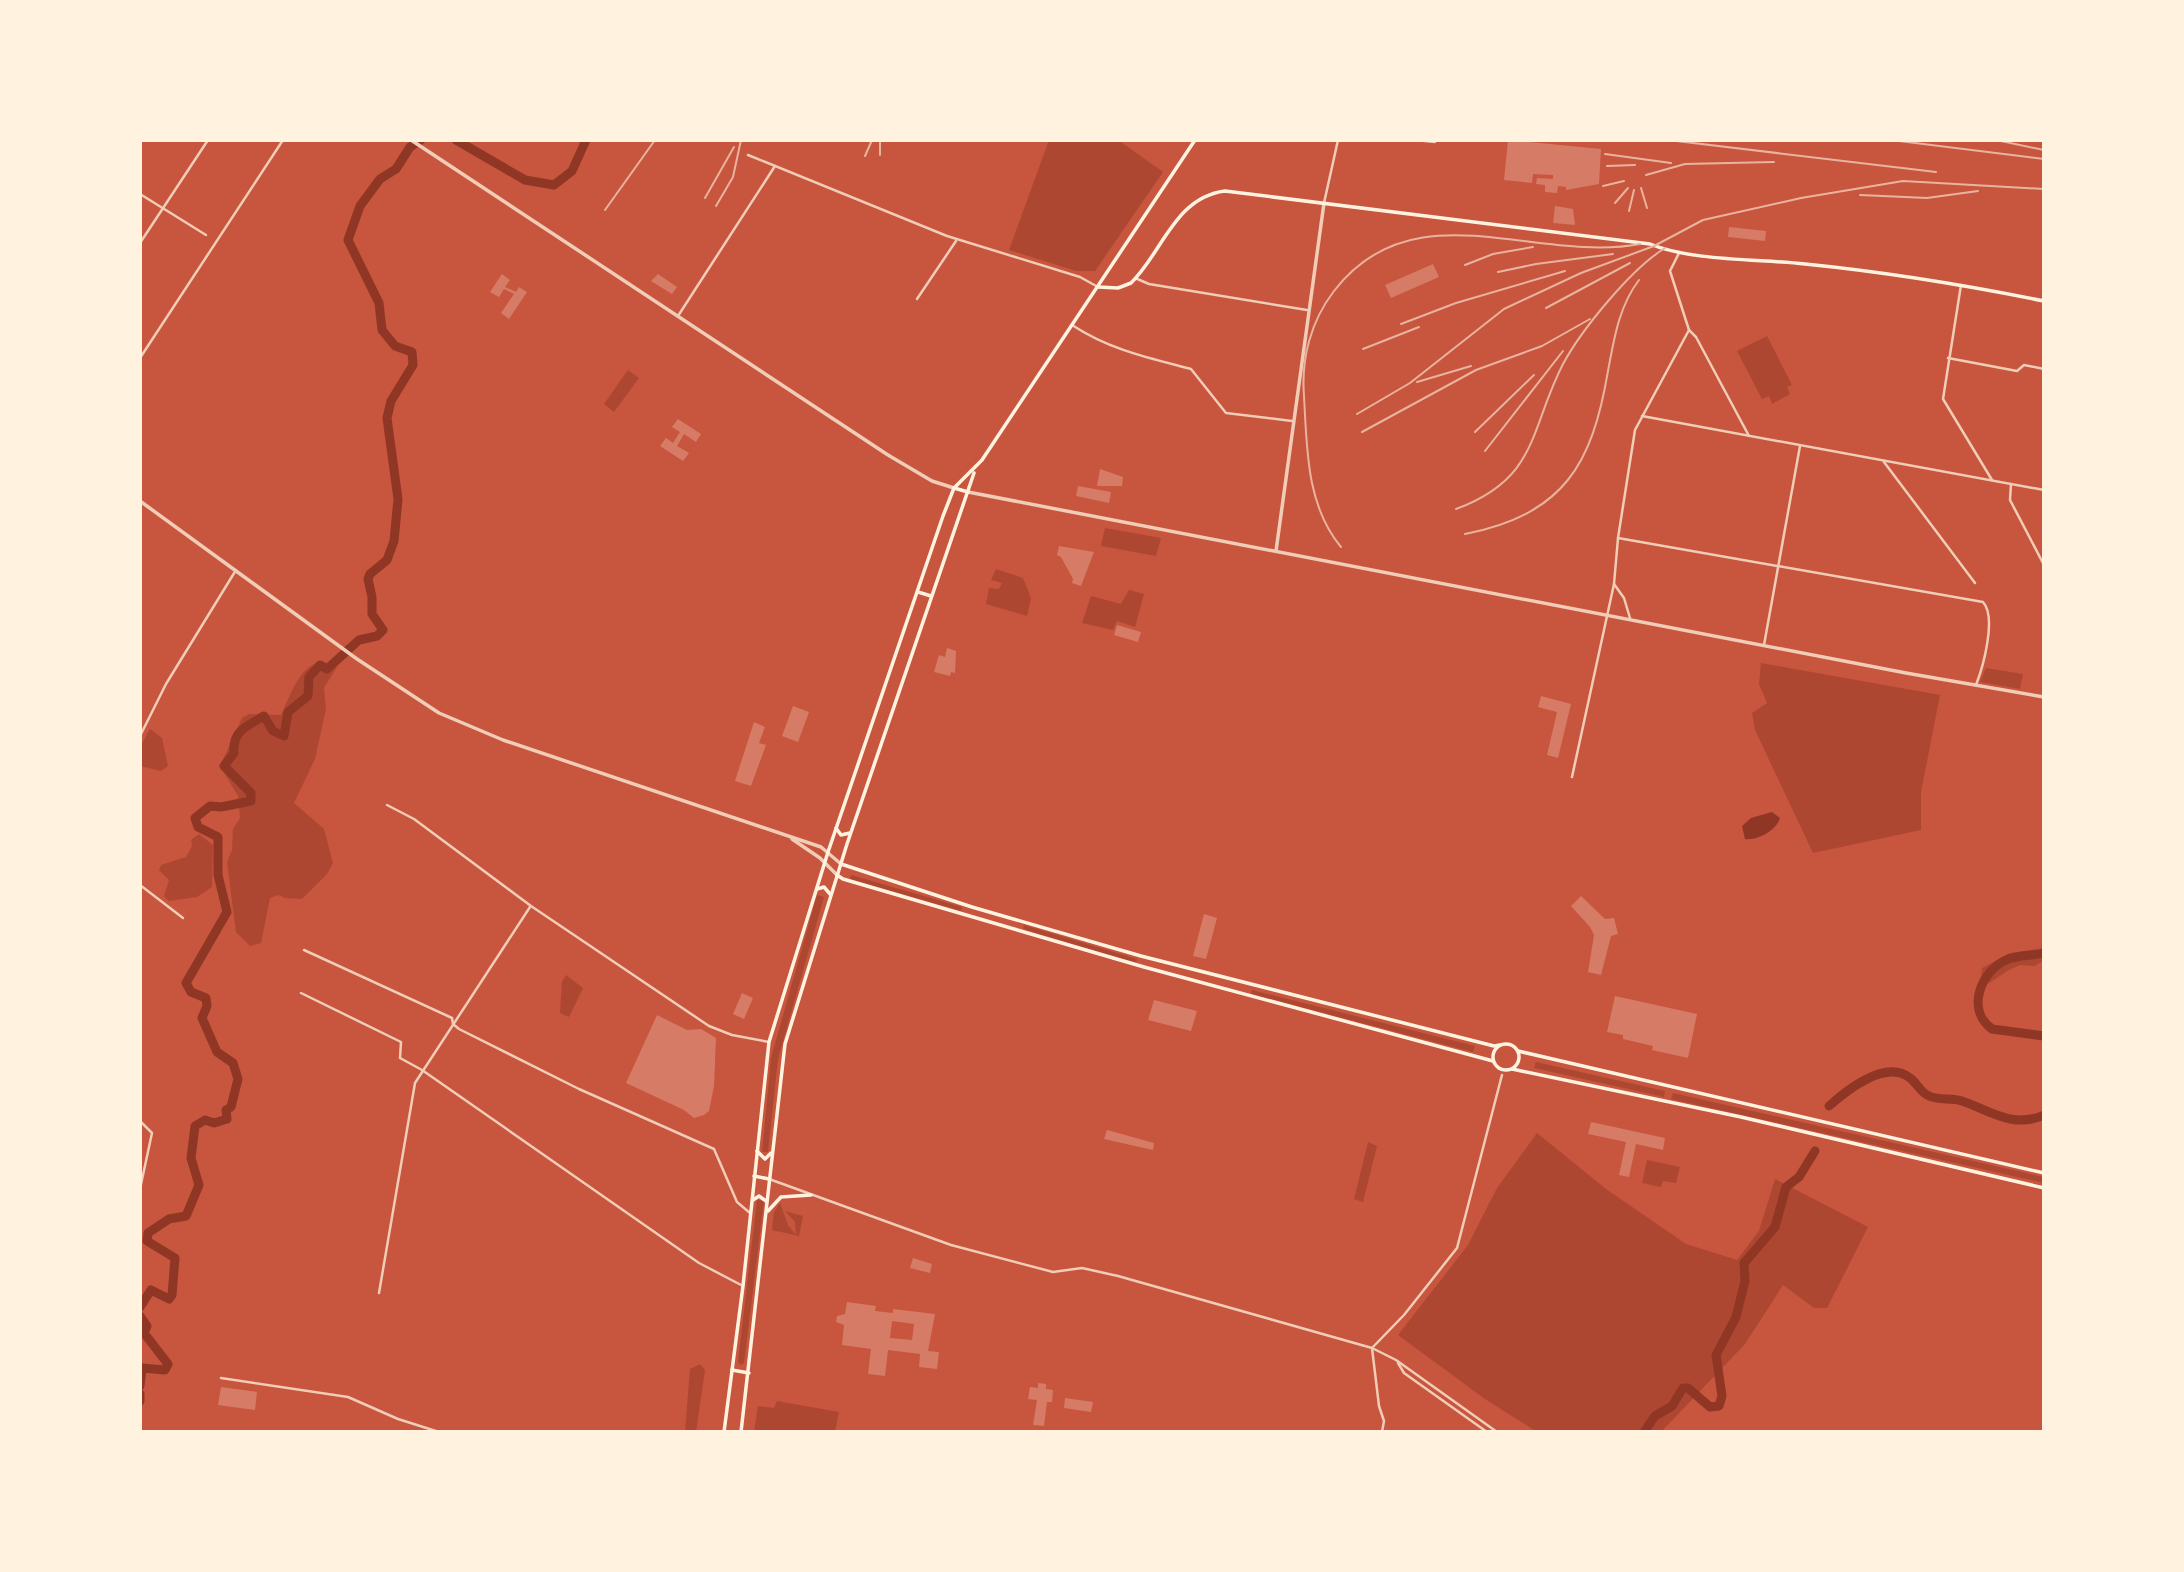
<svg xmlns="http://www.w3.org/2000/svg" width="2184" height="1572" viewBox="0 0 2184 1572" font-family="'PT Sans Narrow',sans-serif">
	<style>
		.green { fill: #ae4732 }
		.water { fill: #8f3625 }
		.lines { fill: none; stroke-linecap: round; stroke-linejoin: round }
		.river { stroke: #8f3625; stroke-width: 9 }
		.building { fill: #d67c66; fill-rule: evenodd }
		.minor { stroke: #f1ccb7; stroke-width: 2.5 }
		.tertiary { stroke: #f1ccb7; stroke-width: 3.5 }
		.secondary { stroke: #fff3e0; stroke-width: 3.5 }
		.rail { stroke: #e9b49f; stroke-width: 2 }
	</style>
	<rect width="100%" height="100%" fill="#c8553d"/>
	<g class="green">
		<path d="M1049 140H1118L1163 172 1095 271H1076L1009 250Z"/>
		<path d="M1767 336 1792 385 1787 387 1790 394 1772 404 1769 396 1762 399 1737 351Z"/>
		<path d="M628 370 639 378 614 412 604 404Z"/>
		<path d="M1105 528 1161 538 1156 556 1101 546Z"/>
		<path d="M996 569 1023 578 1031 598 1027 616 986 604 989 588 999 589 1002 583 991 580Z"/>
		<path d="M1129 590 1144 594 1135 627 1117 621 1113 630 1082 623 1091 596 1121 604Z"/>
		<path d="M322 661 337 667 324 688 326 709 315 759 294 803 324 829 333 863 327 874 302 899 285 898 278 895 270 898 261 943 250 946 236 932 227 862 232 850 233 829 240 818 238 796 220 766 242 718 249 714 281 715C291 695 297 668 322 661Z"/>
		<path d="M1761 663 1940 695 1921 792V830L1813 853 1755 730 1752 713 1767 703 1759 684Z"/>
		<path d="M1986 668 2023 674 2020 689 1980 682Z"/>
		<path d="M150 729 162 738 168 766 161 771 140 766V747Z"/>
		<path d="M199 834 213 845 212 887 197 897 169 901 164 896 169 880 159 870 161 865 186 857 192 846 191 840Z"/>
		<path d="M851 875 962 907 961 911 850 879Z"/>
		<path d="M817 895 824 897 778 1059 768 1152H762L771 1058Z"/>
		<path d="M1024 925 1137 959 1136 963 1023 929Z"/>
		<path d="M2044 948V960L2035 966 2020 965 2009 970 1989 983 1981 978 1982 968 2010 953Z"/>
		<path d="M566 975 583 988 569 1017 560 1013 562 982Z"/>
		<path d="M1252 990 1475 1046 1473 1052 1251 994Z"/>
		<path d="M1536 1062 1665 1091 1664 1097 1534 1068Z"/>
		<path d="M1673 1093 2044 1177V1183L1671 1099Z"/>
		<path d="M1537 1133 1606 1189 1686 1244 1737 1260 1759 1231 1775 1179 1868 1227 1827 1308H1814L1783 1285 1745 1344 1661 1432H1537L1485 1399 1398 1335 1468 1245 1497 1188Z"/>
		<path d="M1368 1142 1377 1146 1363 1202 1354 1199Z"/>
		<path d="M1647 1160 1680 1167 1676 1183 1663 1181 1661 1187 1642 1183Z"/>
		<path d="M757 1200 764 1201 744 1363 741 1365 738 1362Z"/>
		<path d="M780 1203 788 1225 796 1235 795 1222 785 1211 803 1216 799 1236 772 1230 774 1212Z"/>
		<path d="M700 1364 705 1370 696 1432H685L690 1369Z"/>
		<path d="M777 1401 839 1412 835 1432H754L758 1406 774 1408Z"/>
	</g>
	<path class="water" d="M1772 812 1780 818C1777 830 1757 841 1745 839L1742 826 1751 818Z"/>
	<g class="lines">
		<g class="river">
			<path d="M456 140 525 180 554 185 572 171 586 140"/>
			<path d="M2044 953C2032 956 2017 955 2006 960 1980 972 1966 1010 1992 1029L2044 1036"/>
			<path d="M1829 1106C1847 1090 1886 1059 1910 1078 1917 1083 1920 1092 1929 1096 1940 1101 1951 1097 1962 1101 1991 1111 2013 1129 2044 1115"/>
			<path d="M140 1307 151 1290 169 1299 172 1295 175 1258 147 1241 148 1233 169 1219 186 1216 199 1185 191 1158 195 1126 205 1120 214 1123 227 1119 226 1110 231 1107 238 1079 233 1063 217 1052 202 1018 207 1006 206 998 191 992 186 983 227 912 218 875V837L198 827 195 818 210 806 221 807 251 801V793L224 766 234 753C232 731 247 726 264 716L273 731 284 736 288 712 308 696 309 677 320 665 327 669 359 640 377 636 383 630 372 614V597L368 579 370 574 387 560 394 541 398 499 387 418 391 401 413 365 412 352 395 346 382 330 379 303 348 240 360 206 380 179 396 169 410 147 421 140"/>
			<path d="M140 1316 147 1326 144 1333 168 1364 165 1370 142 1368 140 1386"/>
			<path d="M140 1394V1401"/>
			<path d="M1644 1432 1655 1416 1672 1406 1683 1388H1688L1710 1407 1719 1406 1722 1396 1716 1355 1736 1317 1745 1281 1744 1263 1775 1227 1786 1187 1799 1177 1815 1151"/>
		</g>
	</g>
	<g class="building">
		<path d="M1508 140 1601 149 1599 184 1566 190V187L1558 186 1557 193 1545 192V185L1536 184 1537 178 1553 179V175L1533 174 1532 183 1504 180Z"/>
		<path d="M1555 206 1573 209 1575 225 1553 223Z"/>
		<path d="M1729 227 1766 231 1765 241 1728 237Z"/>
		<path d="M1433 264 1439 277 1391 298 1385 285Z"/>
		<path d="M502 274 510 280 505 287 516 292 519 287 527 292 509 319 501 313 514 294 504 289 499 297 490 292Z"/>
		<path d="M658 274 677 287 672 294 651 281Z"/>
		<path d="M678 419 701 434 696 442 684 434 677 446 689 453 683 461 660 446 666 438 673 443 680 432 672 427Z"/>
		<path d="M1100 469 1123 477 1122 486H1097Z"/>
		<path d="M1078 486 1111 492 1109 503 1076 496Z"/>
		<path d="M1059 546 1094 552 1081 586 1072 583 1073 579 1061 557 1057 555Z"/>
		<path d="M1117 625 1141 632 1138 642 1114 635Z"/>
		<path d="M947 648 956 651 955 673 951 672 950 676 934 672 939 655 945 657Z"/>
		<path d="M1541 696 1571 704 1558 758 1547 755 1557 712 1538 707Z"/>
		<path d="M793 706 809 712 798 742 782 736Z"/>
		<path d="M754 722 765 727 759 743 766 745 751 786 735 781Z"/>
		<path d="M1581 896 1605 919 1614 918 1618 934 1611 936 1601 975 1588 972 1594 935 1590 927 1571 906Z"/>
		<path d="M1204 914 1217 918 1206 959 1193 956Z"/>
		<path d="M742 993 753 998 744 1019 733 1014Z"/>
		<path d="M1615 996 1697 1014 1688 1058 1652 1050 1653 1046 1623 1039V1035L1607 1032Z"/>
		<path d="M1154 1000 1197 1011 1191 1031 1148 1020Z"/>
		<path d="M657 1015 687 1030 701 1029 716 1038 714 1086 709 1111 704 1115 694 1118 684 1110 626 1083Z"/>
		<path d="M1591 1122 1665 1138 1663 1150 1636 1144 1629 1177 1619 1175 1626 1142 1588 1134Z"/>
		<path d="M1107 1130 1154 1143 1153 1150 1104 1139Z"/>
		<path d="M913 1258 932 1264 930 1273 910 1268Z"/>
		<path d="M847 1302 876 1306 875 1311 893 1313V1309L935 1314 928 1351 939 1352 937 1369 919 1367 920 1354 888 1350 885 1376 868 1374 871 1349 842 1345 844 1325 836 1322 837 1316 845 1314ZM892 1321 914 1324 912 1340 890 1338Z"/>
		<path d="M1038 1383 1046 1384V1389L1053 1390 1052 1402H1047L1044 1426 1033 1425 1037 1400 1028 1399 1030 1387 1038 1388Z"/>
		<path d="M221 1387 257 1392 255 1410 218 1405Z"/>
		<path d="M1065 1398 1093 1402 1091 1412 1064 1408Z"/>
	</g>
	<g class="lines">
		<g class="minor">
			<path d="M1415 140 1435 142"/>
			<path d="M748 155 947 236 1080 277 1098 287"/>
			<path d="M140 194 206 235"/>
			<path d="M1324 203 1338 140"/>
			<path d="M140 243 208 140"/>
			<path d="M1135 278 1149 284 1307 310"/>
			<path d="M1961 285 1943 399 1992 480"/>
			<path d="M917 299 956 241"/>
			<path d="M678 316 775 166"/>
			<path d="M1072 325C1110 350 1149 358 1191 369L1226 413 1292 421"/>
			<path d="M1689 330 1696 337 1749 436"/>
			<path d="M140 358 283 140"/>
			<path d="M1948 358 2017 371 2024 365 2044 369"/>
			<path d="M1642 416 2044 490"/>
			<path d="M1884 462 1975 583"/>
			<path d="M2011 484 2010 500 2044 565"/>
			<path d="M1618 538 1983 602C1997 617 1983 667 1976 685"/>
			<path d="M1614 584 1624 598 1630 618"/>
			<path d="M1764 645 1800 446"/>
			<path d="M140 736 166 684 236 570"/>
			<path d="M1572 777 1614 584 1618 538 1635 430 1689 330 1670 271 1679 253"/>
			<path d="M387 805 414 819 531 906 709 1026 732 1035 769 1042"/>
			<path d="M140 885 183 918"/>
			<path d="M304 950 452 1018 453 1024 459 1029 579 1089 714 1149 737 1202 750 1213"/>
			<path d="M301 993 401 1042 400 1058 422 1070 699 1263 743 1286"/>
			<path d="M140 1121 152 1133 140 1189"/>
			<path d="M769 1179 951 1245 1053 1272 1082 1268 1118 1276 1372 1348 1396 1360 1497 1432"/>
			<path d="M379 1293 415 1083 530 907"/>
			<path d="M1372 1348 1404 1315 1457 1248 1502 1075"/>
			<path d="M1372 1348 1379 1406 1384 1421 1382 1432"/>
			<path d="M1398 1363 1404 1373 1487 1432"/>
			<path d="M221 1378 348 1397 398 1419 439 1432"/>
		</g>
		<g class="tertiary">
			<path d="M411 140 888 455 932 481 954 488"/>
			<path d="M968 492 1906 673 2044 697"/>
			<path d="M140 501 357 659 439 713 503 740 821 847 841 864"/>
			<path d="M1276 551 1324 203"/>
			<path d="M792 839 820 858 837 875"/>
		</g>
		<g class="secondary">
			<path d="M1098 287 1118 288 1131 283C1162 253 1175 197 1225 191L1650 244C1691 261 1759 259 1805 264 1885 272 1965 285 2044 301"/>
			<path d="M954 488 968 492"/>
			<path d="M918 592 931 596"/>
			<path d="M836 828 841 835 850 833"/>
			<path d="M841 864 972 907 1141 956 1494 1046 1500 1045"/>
			<path d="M837 875 843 879 1144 967 1493 1061"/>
			<path d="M817 889 824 887 830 894"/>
			<circle cx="1506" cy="1057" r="13"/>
			<path d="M1518 1051 2044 1173"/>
			<path d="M1512 1069 1741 1117 2044 1188"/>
			<path d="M757 1151 765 1159 771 1153"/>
			<path d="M754 1176 769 1179"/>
			<path d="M753 1200 759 1196 766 1201"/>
			<path d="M768 1211 781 1197 811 1195"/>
			<path d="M732 1370 749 1373"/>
			<path d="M724 1432 743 1286 769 1042 828 852 943 516 954 488 982 460 1195 140"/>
			<path d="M741 1432 785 1044 847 844 974 473"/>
		</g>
		<g class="rail">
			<path d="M1668 140 1936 172"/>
			<path d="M1891 140 2044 159"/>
			<path d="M1996 140 2044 150"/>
			<path d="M1605 154 1671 163"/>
			<path d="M880 155V140"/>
			<path d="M865 156 872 140"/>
			<path d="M1607 166 1635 165"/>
			<path d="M1646 175 1685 164 1774 162"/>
			<path d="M1603 186 1624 181"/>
			<path d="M1641 188 1647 208"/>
			<path d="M1860 195 1927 198 1978 191"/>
			<path d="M705 198 734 147"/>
			<path d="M1615 203 1628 188"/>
			<path d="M716 206 733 177 741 140"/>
			<path d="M605 210 655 140"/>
			<path d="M1629 211 1634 190"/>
			<path d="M1465 265 1493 254 1533 247"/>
			<path d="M1498 272 1536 264 1613 254"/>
			<path d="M1546 308 1630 263"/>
			<path d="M1401 324 1456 303 1565 271"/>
			<path d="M1363 349 1419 327"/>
			<path d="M1417 382 1471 366"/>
			<path d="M1357 414 1410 383 1504 309 1581 273 1654 246 1703 220 1801 198 1903 181 2044 189"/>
			<path d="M1362 432 1476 370 1542 346 1590 319"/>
			<path d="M1475 432 1534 375"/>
			<path d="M1485 451 1563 351"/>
			<path d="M1456 509C1539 478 1529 430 1563 364 1582 329 1631 269 1665 248"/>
			<path d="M1465 534C1564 514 1592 465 1608 371 1614 339 1619 306 1639 280"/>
			<path d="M1341 547C1306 505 1307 448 1304 396 1301 358 1311 321 1334 291 1414 187 1535 264 1640 244"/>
		</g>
	</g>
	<rect width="2184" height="1572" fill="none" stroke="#fff3e0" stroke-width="284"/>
</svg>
